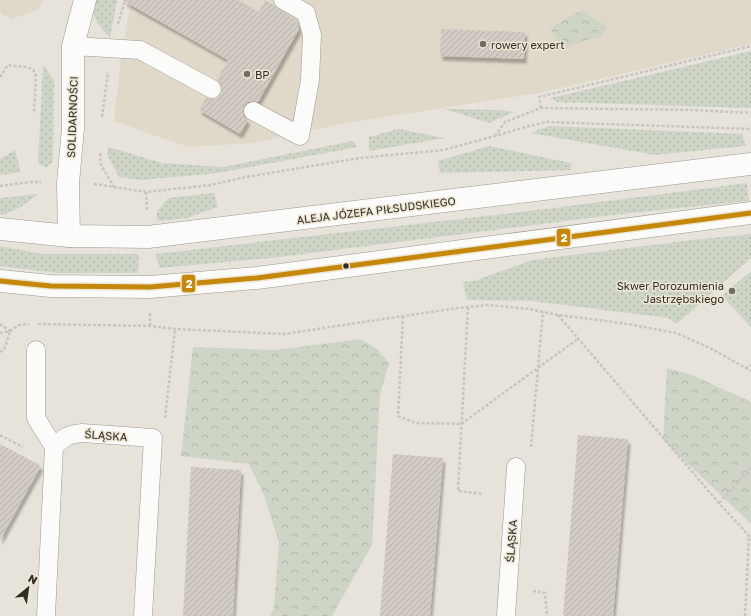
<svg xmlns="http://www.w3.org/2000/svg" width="751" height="616" viewBox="0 0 751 616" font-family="'Golos Text',sans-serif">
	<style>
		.commercial { fill: #e0d8c9 }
		.grass { fill: url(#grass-dots) }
		.forest { fill: url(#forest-crowns) }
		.building { fill: url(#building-hatch); filter: url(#shadow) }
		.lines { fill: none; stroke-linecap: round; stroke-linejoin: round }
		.service-casing { stroke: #9c9992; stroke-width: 19 }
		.minor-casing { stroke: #9c9992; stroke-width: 23 }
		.secondary-casing { stroke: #9c9992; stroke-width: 23 }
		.path { stroke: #c7c5c2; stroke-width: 2.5; stroke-dasharray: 3 2; stroke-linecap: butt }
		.service { stroke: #fbfbf9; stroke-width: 18 }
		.minor { stroke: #fbfbf9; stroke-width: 22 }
		.secondary { stroke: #fbfbf9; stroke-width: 22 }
		.bus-1-casing { stroke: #ede6d4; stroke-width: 8 }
		.bus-1 { stroke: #c5880a; stroke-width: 5 }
		.poi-dot { fill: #706d65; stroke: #ede6d4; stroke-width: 1.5 }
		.bus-dot { fill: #302d26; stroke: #ede6d4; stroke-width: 1.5 }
		.labels { text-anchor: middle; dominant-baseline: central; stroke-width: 3; stroke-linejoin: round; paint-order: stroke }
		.poi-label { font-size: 11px; fill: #302d26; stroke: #ede6d4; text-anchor: start }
		.street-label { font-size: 11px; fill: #302d26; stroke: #ede6d4 }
		.line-badge { stroke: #ede6d4; stroke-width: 1.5 }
		.badge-label { font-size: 11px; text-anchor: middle; font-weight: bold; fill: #fff }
	</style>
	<defs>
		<pattern id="grass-dots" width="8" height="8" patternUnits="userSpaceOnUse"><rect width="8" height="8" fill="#ced5c7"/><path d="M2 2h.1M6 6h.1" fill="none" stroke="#b1b7ab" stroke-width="1.8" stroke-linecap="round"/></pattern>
		<pattern id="forest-crowns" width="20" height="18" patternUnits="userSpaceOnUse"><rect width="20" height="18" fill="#ced5c7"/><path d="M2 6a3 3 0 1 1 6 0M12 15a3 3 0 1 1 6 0" fill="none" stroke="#b1b7ab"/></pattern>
		<pattern id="building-hatch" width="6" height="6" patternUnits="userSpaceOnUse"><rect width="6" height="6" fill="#d2ccc4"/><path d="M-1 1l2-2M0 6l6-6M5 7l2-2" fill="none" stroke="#b5b0a8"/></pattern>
		<filter id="shadow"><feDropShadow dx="2.5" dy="4.5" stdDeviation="1" flood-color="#0004"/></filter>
	</defs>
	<rect width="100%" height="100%" fill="#e7e3da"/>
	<g class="commercial">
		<path d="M0 0H43L38 10 11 19 0 13Z"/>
		<path d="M131 0H751V44L539 93 340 124 253 143 188 147 114 121 122 52Z"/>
	</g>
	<g class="grass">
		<path d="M96 0H117L110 38C98 25 90 18 96 0Z"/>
		<path d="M751 51V108L557 102 551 98Z"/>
		<path d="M43 65 54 80 53 162 47 167 38 164Z"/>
		<path d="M445 109 499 110 514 112 489 123Z"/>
		<path d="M549 126 742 134 746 146 655 155 531 133Z"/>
		<path d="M398 129 445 138 369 151V137Z"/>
		<path d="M353 141 358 147 218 173 141 180 119 177 107 154 108 147 162 163 223 167Z"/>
		<path d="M489 146 571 163V170L440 173 438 161Z"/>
		<path d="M15 150 21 172 0 175V159Z"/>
		<path d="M747 183 749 201 621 214 271 258 160 268 155 254 546 209Z"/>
		<path d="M214 193 218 207 187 218 157 221V211L168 198Z"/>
		<path d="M38 194 19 208 3 215 0 214V198Z"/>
		<path d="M751 234V258L677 324 668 318 532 301 467 300 463 282 474 281 532 260 692 240Z"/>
		<path d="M0 246 42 254H139L138 273H58L0 266Z"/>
		<path d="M751 271V327L722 296Z"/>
	</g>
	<g class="forest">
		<path d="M582 10 608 28 601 36 562 48 550 28Z"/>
		<path d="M361 339 378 350 389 363 380 394 372 545 332 616H270L274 608 279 542 264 495 249 464 181 456 193 347 274 350Z"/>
		<path d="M667 368 692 375 751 402V524L663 440Z"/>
	</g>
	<g class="building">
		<path d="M122 0H238L259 12 265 0 297 20 299 29 258 102 252 101 248 102 244 106 243 112 244 117 248 120 240 134 199 110 206 98 213 99 217 98 221 94 222 88 221 83 217 80 228 60Z"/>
		<path d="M441 29 525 32 524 59 440 56Z"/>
		<path d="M578 435 628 439 613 616H563Z"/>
		<path d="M0 444 41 466 0 540Z"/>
		<path d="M393 454 443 458 430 616H380Z"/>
		<path d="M191 467 241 470 233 616H183Z"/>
	</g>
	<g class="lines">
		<g class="service-casing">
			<g id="service">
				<path d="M73 46 140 50 212 89"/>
				<path d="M253 111 300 136 310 80 312 35 306 13 283 0"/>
				<path d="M36 350V418L54 447"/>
				<path d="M46 616 54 447C63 438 68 434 82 433L153 438 143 616"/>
				<path d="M506 616 516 467"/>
			</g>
		</g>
		<g class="minor-casing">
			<path id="minor" d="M69 236 68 183 73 128V46L85 0"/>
		</g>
		<g class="secondary-casing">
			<g id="secondary">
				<path d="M0 229 69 236 148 237 751 164"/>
				<path d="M0 281 51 286 150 287 257 278 751 213"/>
			</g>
		</g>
		<g class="path">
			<path d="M118 24 125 0"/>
			<path d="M0 77 8 65 25 67 33 69 36 76 34 114"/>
			<path d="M541 108 539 97 751 46"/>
			<path d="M102 117 108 72"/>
			<path d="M495 136 505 122 541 108 693 110 751 113"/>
			<path d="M100 153 101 165 114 187"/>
			<path d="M94 184 146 192 211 185 246 177 360 158 443 150 495 136 529 126 547 122 751 129"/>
			<path d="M0 186 30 182H41"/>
			<path d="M146 192 147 210"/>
			<path d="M468 307 458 491 482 494"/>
			<path d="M558 315 719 503 751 538"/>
			<path d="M403 316 398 416 416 423 461 424 579 338"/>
			<path d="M0 324 10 331"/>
			<path d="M38 324 150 326 175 329 284 334 457 308 489 305 529 309 558 315 622 323 676 333 710 348 751 371"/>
			<path d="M150 326V313"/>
			<path d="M0 333 10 331 19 325 29 324"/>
			<path d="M0 352 4 350 10 332"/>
			<path d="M745 368 751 365"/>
			<path d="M165 418 175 329"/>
			<path d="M0 435 23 447"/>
			<path d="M531 447 543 312"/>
			<path d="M719 503 751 467"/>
			<path d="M533 591 545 593 547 616"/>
			<path d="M745 616 749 537"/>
		</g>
		<use href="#service" class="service"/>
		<use href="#minor" class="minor"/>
		<use href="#secondary" class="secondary"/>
		<g class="bus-1-casing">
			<path id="bus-1" d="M0 281 51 286 150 287 257 278 751 213"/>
		</g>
		<use href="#bus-1" class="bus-1"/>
	</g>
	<g class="poi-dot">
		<circle cx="483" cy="44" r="4"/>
		<circle cx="247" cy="74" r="4"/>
		<circle cx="732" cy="291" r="4"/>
	</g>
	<circle class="bus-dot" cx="346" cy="266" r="3.5"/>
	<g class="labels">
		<g class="poi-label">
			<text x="491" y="44">rowery expert</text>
			<text x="255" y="74">BP</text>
			<text x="724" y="285" text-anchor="end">Skwer Porozumienia<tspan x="724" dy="13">Jastrzębskiego</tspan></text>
		</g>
		<g class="street-label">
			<text transform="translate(72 117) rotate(-88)">SOLIDARNOŚCI</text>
			<text transform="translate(376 210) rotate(-7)">ALEJA JÓZEFA PIŁSUDSKIEGO</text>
			<text transform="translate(106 435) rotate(4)">ŚLĄSKA</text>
			<text transform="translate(511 541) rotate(-86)">ŚLĄSKA</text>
		</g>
	</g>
	<g class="line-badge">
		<rect x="556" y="228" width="15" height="19" rx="4" fill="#c5880a"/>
		<rect x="181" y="274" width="15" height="19" rx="4" fill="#c5880a"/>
	</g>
	<g class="badge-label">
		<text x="564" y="242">2</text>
		<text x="189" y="288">2</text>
	</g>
	<g transform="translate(28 588) rotate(29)" stroke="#ede6d4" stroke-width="3" paint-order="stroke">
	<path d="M0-3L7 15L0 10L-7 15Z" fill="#302d26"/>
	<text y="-6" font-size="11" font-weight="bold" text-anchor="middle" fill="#302d26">N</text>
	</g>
</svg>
